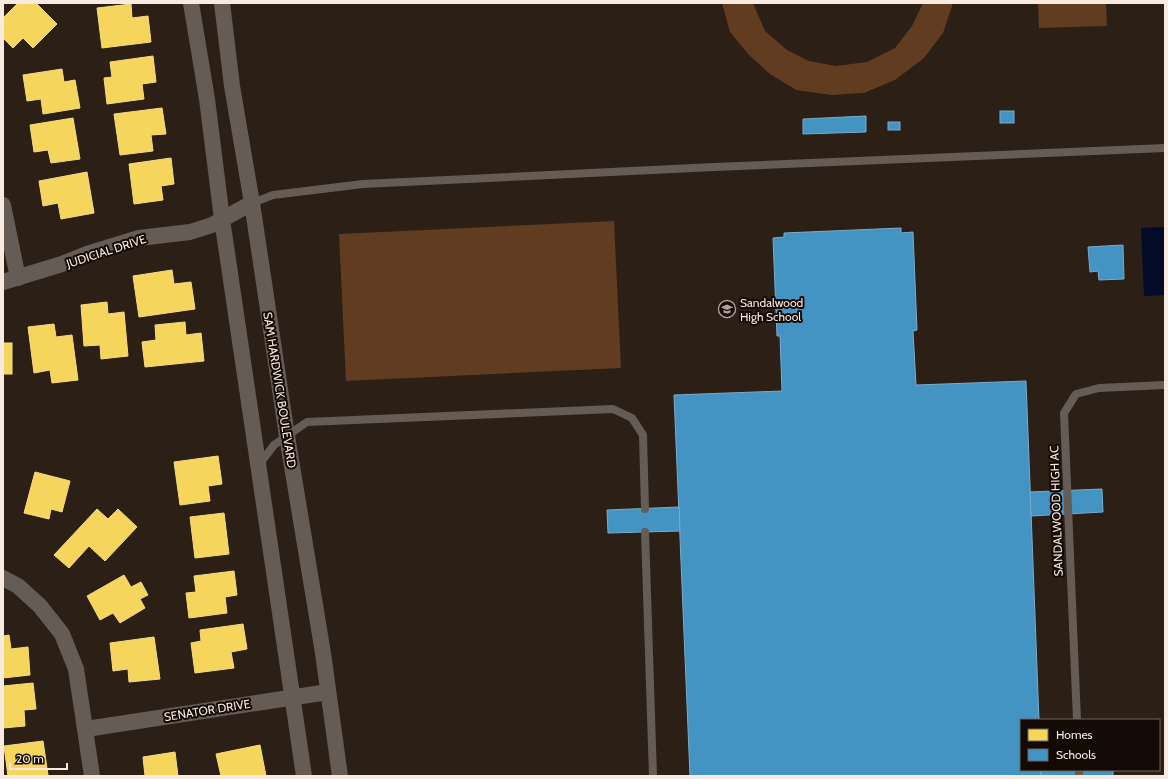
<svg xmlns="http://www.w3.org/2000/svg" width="1168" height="779" viewBox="0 0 1168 779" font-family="Cabin,sans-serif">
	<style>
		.green { fill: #613c20 }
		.water { fill: #040b29 }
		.homes { fill: #f6d55c; stroke: #f7db83 }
		.schools { fill: #4393c3; stroke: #7aadcb }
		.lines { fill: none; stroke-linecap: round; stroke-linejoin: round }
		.service { stroke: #665c56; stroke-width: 8 }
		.minor { stroke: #665c56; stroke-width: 16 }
		.labels { text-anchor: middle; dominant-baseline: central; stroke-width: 4; stroke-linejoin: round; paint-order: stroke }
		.street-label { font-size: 12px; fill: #f9eadf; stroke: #140a05 }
		.poi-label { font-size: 12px; fill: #f9eadf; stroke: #140a05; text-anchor: start }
	</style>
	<rect width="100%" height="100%" fill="#2b1f16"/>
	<g class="green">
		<path d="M722 3H753L765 31 787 50 809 61 836 66 867 62 895 48 912 26 923 3H953L943 33 924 58 895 80 864 93 831 95 796 90 770 74 748 54 730 32Z"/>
		<path d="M1038 3H1106L1107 26 1039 28Z"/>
		<path d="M614 221 621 368 346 381 339 234Z"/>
	</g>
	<path class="water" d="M1165 227V295L1144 296 1141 228Z"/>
	<g class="homes">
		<path d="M18 3H36L57 24 33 48 23 38 13 48 3 38V18Z"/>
		<path d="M131 4 132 18 148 16 151 42 102 48 97 8Z"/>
		<path d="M153 56 156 82 142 84 144 99 107 104 104 78 112 77 110 62Z"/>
		<path d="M62 69 64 82 75 80 80 108 43 114 41 99 27 101 23 75Z"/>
		<path d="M162 108 166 134 151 135 153 151 120 155 114 114Z"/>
		<path d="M73 118 80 159 51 163 48 150 34 152 30 125Z"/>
		<path d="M171 158 174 184 161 186 163 200 134 204 129 164Z"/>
		<path d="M87 172 94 213 61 219 58 203 43 206 39 181Z"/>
		<path d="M172 270 174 284 191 282 195 309 139 317 133 276Z"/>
		<path d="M107 302 108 314 124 312 128 356 101 359 100 345 84 346 81 305Z"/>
		<path d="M185 322 186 335 201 333 204 361 145 367 142 342 156 340 155 325Z"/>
		<path d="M54 324 56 337 72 335 78 380 52 383 50 370 34 373 28 327Z"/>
		<rect x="3" y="343" width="9" height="31"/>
		<path d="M218 456 222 484 208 486 210 501 180 505 174 462Z"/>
		<path d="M35 472 70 481 62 512 51 509 49 519 24 513Z"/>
		<path d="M97 509 108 519 118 509 137 527 105 561 89 546 69 568 54 555Z"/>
		<path d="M224 513 229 554 195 558 190 517Z"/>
		<path d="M234 571 237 595 225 597 227 613 189 618 186 593 196 592 194 576Z"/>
		<path d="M124 575 131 587 141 582 148 595 140 599 145 608 120 623 113 613 100 620 87 596Z"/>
		<path d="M243 624 247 649 231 652 234 668 195 673 191 643 201 641 200 630Z"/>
		<path d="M9 635 11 649 28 647 30 675 3 678V636Z"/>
		<path d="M154 637 160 679 129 682 128 669 113 671 110 643Z"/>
		<path d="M33 683 36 709 24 710 25 726 3 728V686Z"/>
		<path d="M43 741 48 775 38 776H8L4 746Z"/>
		<path d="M260 745 266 776H221L216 754Z"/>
		<path d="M175 752 178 776H145L143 757Z"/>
	</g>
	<g class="schools">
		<rect x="1000" y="111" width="14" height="12"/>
		<path d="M866 116V132L803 134V119Z"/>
		<rect x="888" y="122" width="12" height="8"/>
		<path d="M901 228V233L913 232 917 330 913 331 916 385 1026 381 1039 720H1021V770H1041V776H690L674 395 782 391 780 336H777L773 238 784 237V233Z"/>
		<path d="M1123 245 1124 279 1099 280 1098 271 1090 272 1088 247Z"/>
		<path d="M1102 489 1103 512 1031 516 1030 492Z"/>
		<path d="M679 507 680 531 608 533 607 510Z"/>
		<path d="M1071 770H1113V776H1041V771Z"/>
	</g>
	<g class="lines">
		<g class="service">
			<path d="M252 203 273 195 363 184 714 167 1165 148"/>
			<path d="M258 466 274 445 307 422 613 409 632 418 643 435 645 509"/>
			<path d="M645 532 653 776"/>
			<path d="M1077 720 1064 413 1076 394 1099 388 1165 385"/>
			<path d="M1079 770V776"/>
		</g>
		<g class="minor">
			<path d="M191 3 207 99 222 219 304 776"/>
			<path d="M222 3 232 86 252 203 287 436 323 653 340 776"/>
			<path d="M3 205 18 278"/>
			<path d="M3 282 62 264 87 254 139 238 190 232 212 225 252 203"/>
			<path d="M3 578 18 586 40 606 62 634 76 669 92 776"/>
			<path d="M86 729 328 692"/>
		</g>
	</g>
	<defs>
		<g id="school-ring" transform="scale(0.9)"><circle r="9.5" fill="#140a05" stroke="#b1a399" stroke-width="1.5"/><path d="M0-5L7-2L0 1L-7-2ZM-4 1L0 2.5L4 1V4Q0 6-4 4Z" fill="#b1a399"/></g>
	</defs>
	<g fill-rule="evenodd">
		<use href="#school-ring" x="727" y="309"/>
	</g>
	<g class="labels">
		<g class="street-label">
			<text transform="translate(106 251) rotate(-18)">JUDICIAL DRIVE</text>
			<text transform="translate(280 390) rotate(81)">SAM HARDWICK BOULEVARD</text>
			<text transform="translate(1056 511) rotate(-92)">SANDALWOOD HIGH AC</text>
			<text transform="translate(207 710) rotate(-9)">SENATOR DRIVE</text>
		</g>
		<g class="poi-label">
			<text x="740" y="302">Sandalwood<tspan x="740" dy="14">High School</tspan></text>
		</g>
	</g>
	<rect width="1168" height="779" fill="none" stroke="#f9eadf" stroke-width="8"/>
	<rect x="1020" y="719" width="140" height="52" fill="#140a05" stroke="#70645c"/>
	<rect x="1028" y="729" width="20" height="12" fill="#f6d55c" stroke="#70645c"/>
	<text x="1056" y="739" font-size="12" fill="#f9eadf">Homes</text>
	<rect x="1028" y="749" width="20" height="12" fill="#4393c3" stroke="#70645c"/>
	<text x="1056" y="759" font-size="12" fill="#f9eadf">Schools</text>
	<path d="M10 763v6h57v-6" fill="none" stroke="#f9eadf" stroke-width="2"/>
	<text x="16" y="763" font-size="12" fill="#f9eadf" stroke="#140a05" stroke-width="3" paint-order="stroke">20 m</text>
</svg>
